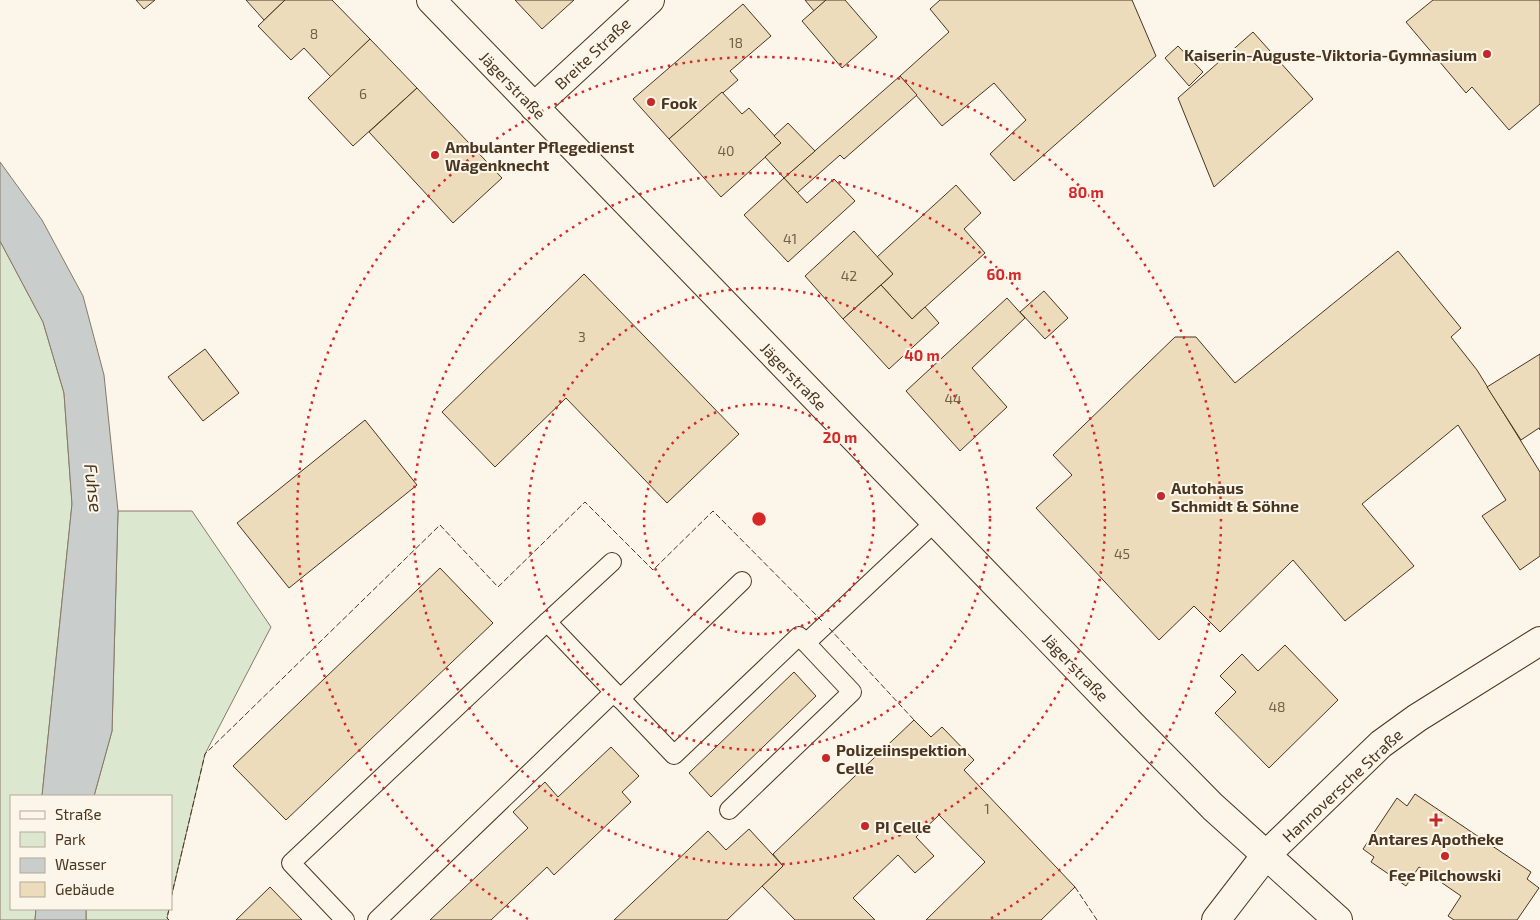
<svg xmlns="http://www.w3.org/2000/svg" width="1540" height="920" viewBox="0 0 1540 920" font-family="'Exo 2',sans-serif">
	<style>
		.green { fill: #dce7d0; stroke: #887966 }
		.water { fill: #c9cecd; stroke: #887966 }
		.building { fill: #ecdcbc; stroke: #4a3520 }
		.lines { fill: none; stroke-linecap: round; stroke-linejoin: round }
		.lane-casing { stroke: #4a3520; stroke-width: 20 }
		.street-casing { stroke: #4a3520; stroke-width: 30 }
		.secondary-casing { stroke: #4a3520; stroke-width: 30 }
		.primary-casing { stroke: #4a3520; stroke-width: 30 }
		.lane { stroke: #fbf6e9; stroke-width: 18 }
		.street { stroke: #fbf6e9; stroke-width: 28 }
		.secondary { stroke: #fbf6e9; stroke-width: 28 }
		.primary { stroke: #fbf6e9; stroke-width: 28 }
		.fence { stroke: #4a3520; stroke-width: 1; stroke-dasharray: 6 2.5; stroke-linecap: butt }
		.ring { fill: none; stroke: #d62828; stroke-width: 2.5; stroke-dasharray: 2.5 5 }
		.poi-dot { fill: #c62828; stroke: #fbf6e9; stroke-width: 2 }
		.labels { text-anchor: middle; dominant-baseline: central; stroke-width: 4; stroke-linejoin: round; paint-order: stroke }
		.number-label { font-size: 14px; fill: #725f47 }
		.street-label { font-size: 16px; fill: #4a3520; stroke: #fbf6e9 }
		.poi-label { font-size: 16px; font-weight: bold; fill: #4a3520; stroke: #fbf6e9; text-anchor: start }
		.water-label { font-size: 18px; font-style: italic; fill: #4a3520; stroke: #fbf6e9 }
		.centre { fill: #d62828; stroke: #fbf6e9; stroke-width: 2.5 }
		.ring-label { font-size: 15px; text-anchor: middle; font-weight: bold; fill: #d62828; stroke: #fbf6e9; stroke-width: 4; stroke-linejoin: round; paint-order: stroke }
	</style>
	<rect width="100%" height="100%" fill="#fbf6e9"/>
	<g class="green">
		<path d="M0 241 43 322 64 393 72 504 42 796H11V909H36L35 920H0Z"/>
		<path d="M118 511H192L271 627 205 754 171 898V796H94L112 731Z"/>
		<path d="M86 909H169L167 918 169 920H86Z"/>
	</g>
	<g class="water">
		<path d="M0 162 42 220 83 296 104 375 118 511 112 731 94 796H42L72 504 64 393 43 322 0 241Z"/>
		<path d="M36 909H86V920H35Z"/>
	</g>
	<g class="building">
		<path d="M136 0H155L144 9Z"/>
		<path d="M246 0H285L264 20Z"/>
		<path d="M285 0H332L370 39 331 77 304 48 291 60 258 26Z"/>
		<path d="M515 0H574L542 29Z"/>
		<path d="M805 0H826L814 11Z"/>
		<path d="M826 0H845L877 37 842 68 802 21Z"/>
		<path d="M940 0H1132L1156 56 1014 181 990 154 1026 120 994 83 942 126 900 76 949 32 930 9Z"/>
		<path d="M1433 0H1540V104L1509 130 1472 87 1466 93 1406 22Z"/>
		<path d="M743 4 771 36 730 71 738 80 669 139 633 99Z"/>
		<path d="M1253 32 1313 99 1214 187 1178 98Z"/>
		<path d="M370 39 417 88 353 146 308 98Z"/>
		<path d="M1178 46 1203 72 1189 86 1165 58Z"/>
		<path d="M900 76 917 95 844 159 840 155 797 193 784 178Z"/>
		<path d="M417 88 502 178 453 223 369 132Z"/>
		<path d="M722 92 742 114 749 108 781 143 721 197 669 139Z"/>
		<path d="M788 123 815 151 784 178 765 157 781 143 774 136Z"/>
		<path d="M784 178 807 203 834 179 855 201 788 262 744 215Z"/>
		<path d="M956 185 981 213 964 229 985 253 912 319 881 285 893 274 877 257Z"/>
		<path d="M854 231 893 274 843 319 805 276Z"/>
		<path d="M1398 251 1461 328 1451 337 1477 370 1540 472V556L1520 570 1482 516 1506 500 1458 425 1362 504 1414 566 1345 621 1293 560 1220 632 1194 606 1159 640 1036 508 1072 475 1053 455 1175 337H1196L1235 383Z"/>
		<path d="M584 274 739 434 667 503 566 398 495 467 442 412Z"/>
		<path d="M881 285 912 319 925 307 939 323 889 369 843 319Z"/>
		<path d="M1044 291 1068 318 1045 339 1020 312Z"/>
		<path d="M1007 298 1025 318 972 368 1007 407 960 451 906 391Z"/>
		<path d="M205 349 239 393 203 421 168 377Z"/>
		<path d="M1540 354V430L1539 428 1521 440 1487 387Z"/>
		<path d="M365 420 417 485 289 588 237 523Z"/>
		<path d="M440 568 493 623 286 820 233 766Z"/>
		<path d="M1285 645 1338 700 1269 768 1215 713 1236 692 1220 676 1242 654 1258 671Z"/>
		<path d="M794 672 816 696 711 797 689 773Z"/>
		<path d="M914 720 931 737 942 727 974 760 964 770 1075 887 1041 920H926L985 862 939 815 916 837 934 856 915 873 898 855 853 898 875 920H795L762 886 783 866 773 854Z"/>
		<path d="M611 747 639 776 622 792 631 802 554 875 547 867 491 920H430L528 828 513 812 545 782 558 797Z"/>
		<path d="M1415 794 1531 872 1527 879 1539 888 1517 920H1454L1448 916 1461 896 1419 867 1406 886 1371 862 1374 857 1363 849 1397 798 1407 806Z"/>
		<path d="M749 829 783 866 727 920H614L708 831 726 850Z"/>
		<path d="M270 887 302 920H236Z"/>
	</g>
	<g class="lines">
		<g class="lane-casing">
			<g id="lane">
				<path d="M547 622 612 562"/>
				<path d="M620 699 742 581"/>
				<path d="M729 810 852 692 806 643"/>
				<path d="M345 920 291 863 547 622 614 692"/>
				<path d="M377 920 614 692 674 755 799 636 806 643 936 521"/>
			</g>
		</g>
		<g class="street-casing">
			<path id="street" d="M534 107 650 0"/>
		</g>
		<g class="secondary-casing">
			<path id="secondary" d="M431 0 1133 726 1213 807 1338 920"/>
		</g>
		<g class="primary-casing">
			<path id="primary" d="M1216 920 1266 855 1381 744 1417 718 1540 641"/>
		</g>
		<use href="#lane" class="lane"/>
		<use href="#street" class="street"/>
		<use href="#secondary" class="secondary"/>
		<use href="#primary" class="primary"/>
		<g class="fence">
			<path d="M829 628 914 720"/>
			<path d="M1075 887 1097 920"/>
			<path d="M171 898 205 754 440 525 498 587 585 502 653 570 713 511 822 621"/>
			<path d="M169 909 167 918 169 920"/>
		</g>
	</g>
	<g class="ring">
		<circle cx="759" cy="519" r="115"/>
		<circle cx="759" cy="519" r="231"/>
		<circle cx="759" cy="519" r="346"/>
		<path d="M528 919A462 462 0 1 1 990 919"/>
	</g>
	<g class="poi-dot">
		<circle cx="1487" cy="54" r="5"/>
		<circle cx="651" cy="102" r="5"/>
		<circle cx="435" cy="155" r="5"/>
		<circle cx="1161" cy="496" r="5"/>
		<circle cx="826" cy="758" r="5"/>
		<path d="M1433.5 812.5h5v5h5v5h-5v5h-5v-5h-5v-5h5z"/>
		<circle cx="865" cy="826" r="5"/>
		<circle cx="1445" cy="856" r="5"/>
	</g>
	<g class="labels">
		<g class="number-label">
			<text x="314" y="33">8</text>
			<text x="736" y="42">18</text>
			<text x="363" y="93">6</text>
			<text x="726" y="150">40</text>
			<text x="790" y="238">41</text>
			<text x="849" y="275">42</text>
			<text x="582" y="336">3</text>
			<text x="953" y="398">44</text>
			<text x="1122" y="553">45</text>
			<text x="1277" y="706">48</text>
			<text x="987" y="808">1</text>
		</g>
		<g class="street-label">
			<text transform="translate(592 53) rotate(-43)">Breite Straße</text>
			<text transform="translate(513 85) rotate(46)">Jägerstraße</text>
			<text transform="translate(794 376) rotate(46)">Jägerstraße</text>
			<text transform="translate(1076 667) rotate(46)">Jägerstraße</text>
			<text transform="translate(1342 785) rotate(-43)">Hannoversche Straße</text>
		</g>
		<g class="poi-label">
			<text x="1477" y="54" text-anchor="end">Kaiserin-Auguste-Viktoria-Gymnasium</text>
			<text x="661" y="102">Fook</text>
			<text x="445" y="146">Ambulanter Pflegedienst<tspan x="445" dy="18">Wagenknecht</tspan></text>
			<text x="1171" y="487">Autohaus<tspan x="1171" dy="18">Schmidt &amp; Söhne</tspan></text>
			<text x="836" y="749">Polizeiinspektion<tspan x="836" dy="18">Celle</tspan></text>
			<text x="875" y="826">PI Celle</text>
			<text x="1436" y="838" text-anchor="middle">Antares Apotheke</text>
			<text x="1445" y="874" text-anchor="middle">Fee Pilchowski</text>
		</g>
		<g class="water-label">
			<text transform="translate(94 488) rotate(83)">Fuhse</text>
		</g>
	</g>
	<circle cx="759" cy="519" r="8" class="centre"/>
	<g class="ring-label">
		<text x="1086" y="198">80 m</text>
		<text x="1004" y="280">60 m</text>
		<text x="922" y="361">40 m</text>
		<text x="840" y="443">20 m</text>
	</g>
	<rect x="10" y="795" width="162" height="115" fill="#fbf6e9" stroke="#b4a999"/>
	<rect x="20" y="811" width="25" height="8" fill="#fbf6e9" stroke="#b4a999"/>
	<text x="55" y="820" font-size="15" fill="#4a3520">Straße</text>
	<rect x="20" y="832" width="25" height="15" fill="#dce7d0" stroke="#b4a999"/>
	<text x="55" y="845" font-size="15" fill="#4a3520">Park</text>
	<rect x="20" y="858" width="25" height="15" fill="#c9cecd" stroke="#b4a999"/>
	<text x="55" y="870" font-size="15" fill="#4a3520">Wasser</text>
	<rect x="20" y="882" width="25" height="15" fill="#ecdcbc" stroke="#b4a999"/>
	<text x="55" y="895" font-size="15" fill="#4a3520">Gebäude</text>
</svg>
